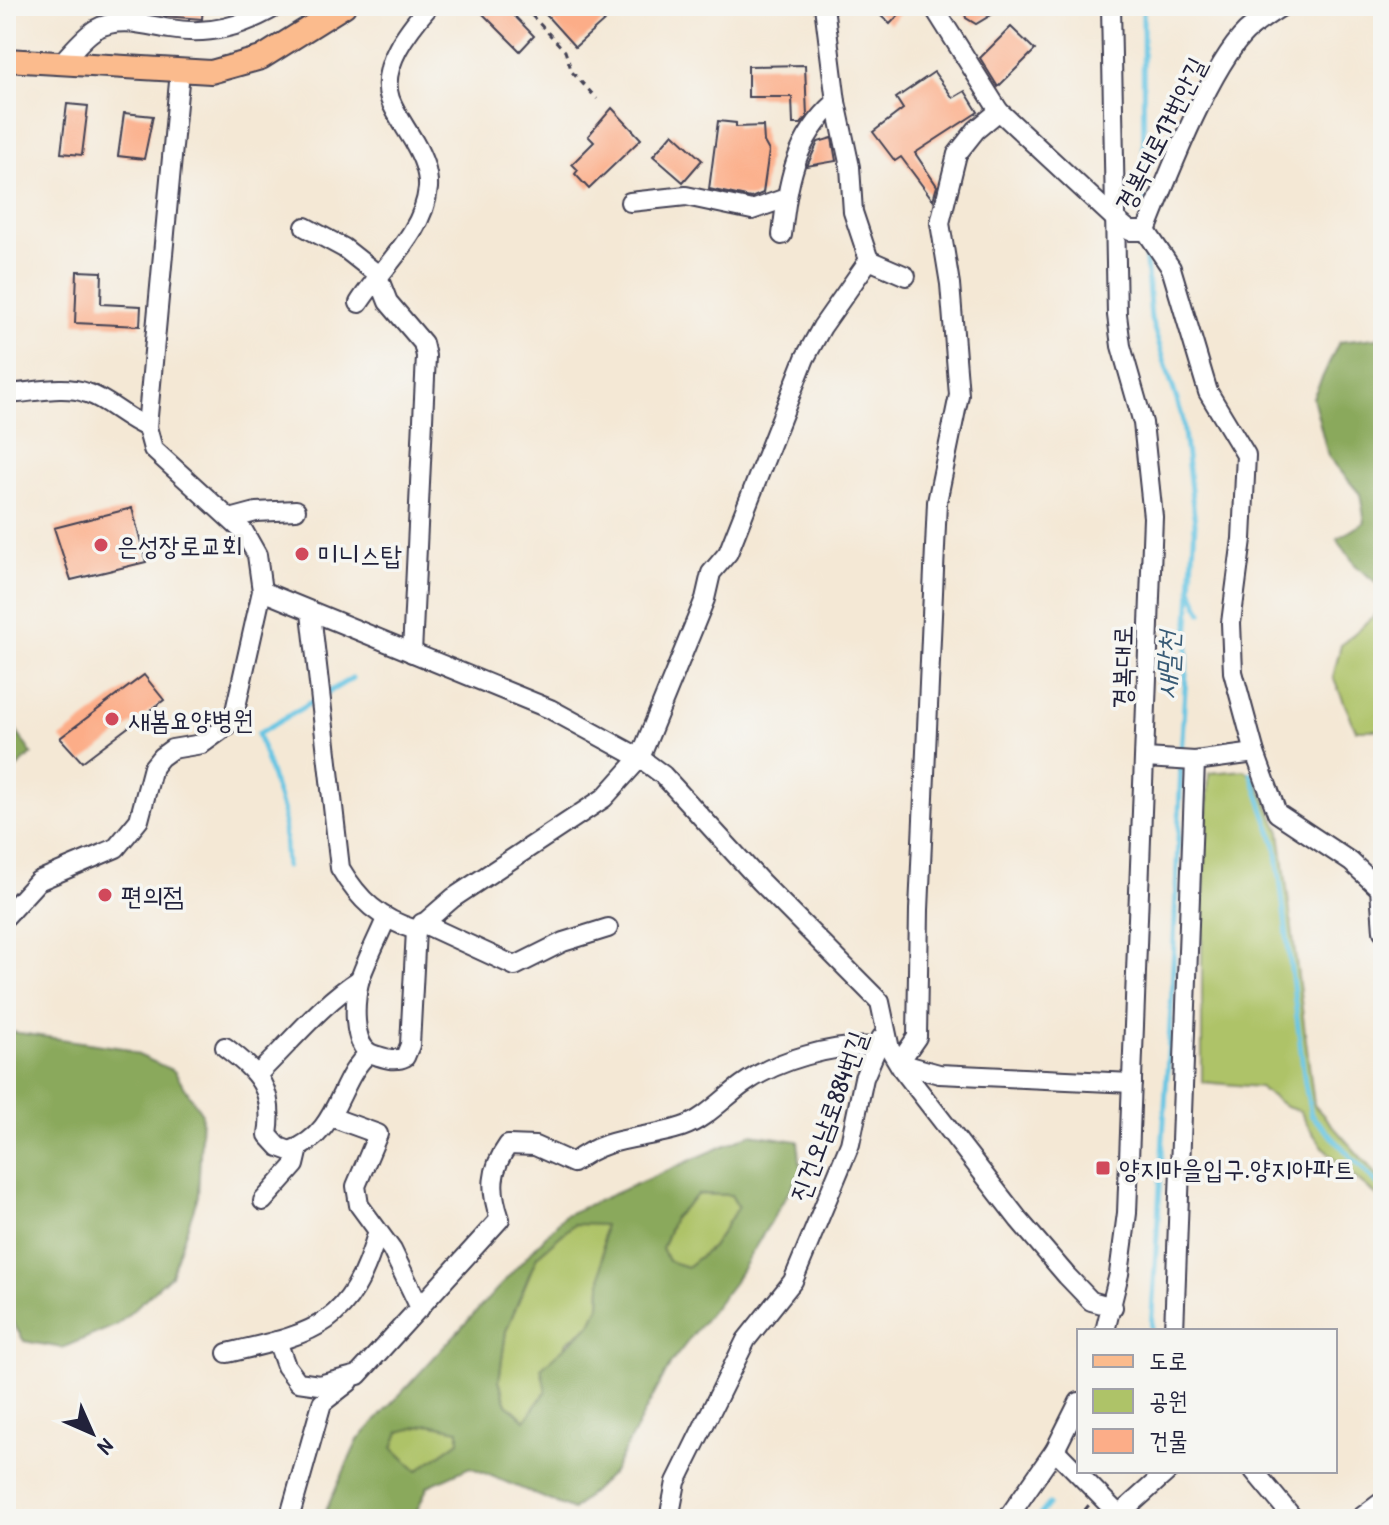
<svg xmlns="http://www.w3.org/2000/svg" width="1389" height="1525" viewBox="0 0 1389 1525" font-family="'Patrick Hand','Poor Story',sans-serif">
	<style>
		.green { fill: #aec368; stroke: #687252; stroke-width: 2 }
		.forest { fill: #8aa95c; stroke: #56664c; stroke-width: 2; fill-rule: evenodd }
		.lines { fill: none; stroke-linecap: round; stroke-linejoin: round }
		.stream { stroke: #65c5e3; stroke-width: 5 }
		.building { fill: #fcad88 }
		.minor-casing { stroke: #424052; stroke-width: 22 }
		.major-casing { stroke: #424052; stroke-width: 26 }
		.path { stroke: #424052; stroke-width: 3; stroke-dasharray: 6 6; stroke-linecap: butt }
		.minor { stroke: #fff; stroke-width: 18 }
		.major { stroke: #fbbb8d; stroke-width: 22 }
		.poi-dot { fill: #d1495b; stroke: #f6f6f2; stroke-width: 3 }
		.labels { text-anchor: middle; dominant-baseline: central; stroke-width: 7; stroke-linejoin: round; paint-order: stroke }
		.street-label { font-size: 26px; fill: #22223b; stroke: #f6f6f2 }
		.poi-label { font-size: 26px; fill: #22223b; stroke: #f6f6f2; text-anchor: start }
		.water-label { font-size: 28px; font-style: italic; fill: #395b76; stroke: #f6f6f2 }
	</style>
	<rect width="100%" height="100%" fill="#f6f6f2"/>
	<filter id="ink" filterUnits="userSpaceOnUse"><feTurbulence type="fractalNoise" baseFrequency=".0125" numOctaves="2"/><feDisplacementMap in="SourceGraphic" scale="16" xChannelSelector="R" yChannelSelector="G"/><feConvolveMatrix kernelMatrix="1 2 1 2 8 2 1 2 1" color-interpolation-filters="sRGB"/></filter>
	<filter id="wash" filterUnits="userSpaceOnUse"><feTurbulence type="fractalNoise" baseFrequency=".006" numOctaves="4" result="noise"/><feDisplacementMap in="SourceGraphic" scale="32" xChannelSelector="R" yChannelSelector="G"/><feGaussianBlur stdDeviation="1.8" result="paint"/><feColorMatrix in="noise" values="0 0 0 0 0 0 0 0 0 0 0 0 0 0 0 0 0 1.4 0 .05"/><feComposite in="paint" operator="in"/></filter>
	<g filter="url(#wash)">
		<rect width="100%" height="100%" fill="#f4e8d5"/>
		<g class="green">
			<path d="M1383 608V730H1356L1333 677 1341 645Z"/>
			<path d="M1245 770 1257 780 1280 832 1314 1105 1383 1182V1201C1350 1174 1318 1150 1300 1111L1286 1107 1259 1087 1202 1082V934L1209 773Z"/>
			<path d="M698 1194 731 1195 738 1207 712 1247 687 1267 668 1261 662 1249 674 1217Z"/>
			<path d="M574 1224H604L600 1305 591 1324 567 1342 546 1391 526 1421 507 1404 499 1381 506 1331 537 1256Z"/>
			<path d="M429 1424 460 1430 459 1441 417 1471 393 1448 399 1432Z"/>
		</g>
		<g class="forest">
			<path d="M1383 337V588L1357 567 1337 539 1365 522 1360 494 1328 456 1313 397 1339 342Z"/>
			<path d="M6 716 32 754 6 777Z"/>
			<path d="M12 1032 123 1048 174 1071 202 1114 198 1196 171 1275 117 1325 62 1348 24 1341 6 1311V1034Z"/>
			<path d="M751 1134 798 1141 801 1172 734 1282 671 1363 613 1472 573 1510 470 1467 428 1486 413 1519H322L358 1440 565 1215ZM698 1194 731 1195 738 1207 712 1247 687 1267 668 1261 662 1249 674 1217ZM574 1224 604 1225 600 1305 591 1324 541 1368 546 1391 525 1420 507 1404 499 1381 506 1331 537 1256ZM429 1424 459 1430V1441L417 1471 393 1448 399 1432Z"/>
		</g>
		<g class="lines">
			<g class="stream">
				<path d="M1143 6 1144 217"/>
				<path d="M1144 239 1151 319 1182 416 1195 523 1181 755"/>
				<path d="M1191 588 1202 613"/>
				<path d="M324 695 352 678"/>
				<path d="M1251 773 1276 846 1305 1084 1311 1115 1383 1190"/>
				<path d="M286 866 283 812 258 734 315 700"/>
				<path d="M1151 1331 1172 992 1181 765"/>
				<path d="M1037 1519 1049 1504"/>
			</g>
		</g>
		<g id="blocks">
			<g class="building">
				<path d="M164 6H203L202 19 164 16Z"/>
				<path d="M475 6H505L534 36 520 51Z"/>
				<path d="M538 6H591L604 21 575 47Z"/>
				<path d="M870 6H907L890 24Z"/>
				<path d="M963 6H1006L976 24 966 18Z"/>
				<path d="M1011 27 1035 50 998 87 980 58Z"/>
				<path d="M805 65 807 117 801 124H793L792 97H748V66Z"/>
				<path d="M934 72 953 98 965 91 978 112 915 153 937 186 933 200 901 157 895 161 873 132 903 109 896 98Z"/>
				<path d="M67 104 88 106 82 155 61 153Z"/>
				<path d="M612 108 641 139 589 189 575 174 578 170 572 164 594 142 588 136Z"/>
				<path d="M124 113 153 116 144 159 118 156Z"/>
				<path d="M718 121 736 123V127L763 126 764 142 769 151 763 193 751 198 709 189Z"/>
				<path d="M673 133 702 160 683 182 653 156Z"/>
				<path d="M832 138 836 161 807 166 818 142Z"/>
				<path d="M77 271 102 272 101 304 141 306 140 326 75 323Z"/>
				<path d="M132 508 146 562 71 580 54 528Z"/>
				<path d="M144 675 164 700 82 762 60 738Z"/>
			</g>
		</g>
	</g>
	<g filter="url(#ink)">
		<use href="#blocks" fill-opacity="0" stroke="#424052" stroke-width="2"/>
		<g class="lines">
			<g class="minor-casing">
				<g id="minor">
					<path d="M933 6 999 111 1114 218 1130 231H1146"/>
					<path d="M60 64C71 53 83 37 96 29 119 16 146 25 170 29 209 36 243 26 277 6"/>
					<path d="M999 111 976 130 957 154 940 223 950 284 959 395 937 502 919 910 917 1037 899 1063 939 1074 1132 1083"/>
					<path d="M630 202 686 196 752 210 786 198"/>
					<path d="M305 227 344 248 377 274 388 302 423 343 426 356 412 653"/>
					<path d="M1146 231 1171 268 1208 392 1246 455 1242 539 1231 623 1233 672 1255 753 1277 813 1351 862 1380 889 1383 931"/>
					<path d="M1146 231C1166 181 1209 68 1246 32 1257 22 1270 14 1282 6"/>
					<path d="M782 235C788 183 794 139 836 102"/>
					<path d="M869 260 906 276"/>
					<path d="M359 303C382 267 424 233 428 188 429 172 422 156 414 142 406 128 395 113 390 99 379 66 409 29 429 6"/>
					<path d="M6 394C31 393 64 384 87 393 107 399 125 418 147 427"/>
					<path d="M230 519 256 512 296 510"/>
					<path d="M262 591 550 709 640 758 663 775 761 882 880 1002 890 1049 902 1069 1019 1220 1067 1276 1091 1301 1113 1307"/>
					<path d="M311 613 340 868C359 900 379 919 416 930L453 898 604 798 640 758 705 599 711 573 728 553 805 358 822 327 869 260 853 212 850 167 836 102 824 6"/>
					<path d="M1145 758 1195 761 1255 753"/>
					<path d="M6 916 38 881 116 848 139 820 153 767 161 757 172 749 202 744 227 726 235 711 262 591 257 555 244 532 153 449 147 427 180 71"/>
					<path d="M386 919C378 938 368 957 361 976 354 995 350 1050 375 1055 385 1058 395 1062 405 1057L410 1045 416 930"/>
					<path d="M422 923 515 966 563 942 608 928"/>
					<path d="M225 1047C259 1073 275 1089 268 1135L279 1147 290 1151C339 1134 338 1080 368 1054"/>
					<path d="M259 1073C291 1042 322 1003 360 979"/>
					<path d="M331 1117 378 1134 356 1186 359 1205 392 1250 420 1308"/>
					<path d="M263 1201 295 1165 299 1148"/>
					<path d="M1105 1331 1119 1274 1127 1213 1153 517 1143 423 1121 346 1117 315 1111 6"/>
					<path d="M1174 1331 1195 761"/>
					<path d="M277 1341 286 1366 298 1382 319 1385 358 1375 500 1219C490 1190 490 1170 508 1145L535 1146 573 1163C607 1135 643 1140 682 1127 704 1120 724 1098 742 1085 776 1060 834 1044 875 1047"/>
					<path d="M227 1353C314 1333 350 1328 377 1234"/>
					<path d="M1055 1450 1123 1519"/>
					<path d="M1254 1471 1294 1519"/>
					<path d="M1119 1515 1168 1471"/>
					<path d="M289 1519 322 1403 349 1382"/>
					<path d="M669 1519 676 1482 746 1340 793 1281 850 1144 864 1078 881 1038"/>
					<path d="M1007 1519 1055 1450 1079 1402"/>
					<path d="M1359 1519 1383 1501"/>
				</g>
			</g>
			<g class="major-casing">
				<path id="major" d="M6 60 211 72 261 58 344 6"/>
			</g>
			<g class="path">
				<path d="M523 6 565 51 572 72 597 99"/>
				<path d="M1077 1519 1089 1505"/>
			</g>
			<use href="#minor" class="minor"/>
			<use href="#major" class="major"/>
		</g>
	</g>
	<g class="poi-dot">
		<circle cx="101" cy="545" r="8"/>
		<circle cx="302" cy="554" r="8"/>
		<circle cx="112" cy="719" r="8"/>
		<circle cx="105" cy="895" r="8"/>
		<rect x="1095" y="1160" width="16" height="16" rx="4"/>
	</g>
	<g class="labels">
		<g class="street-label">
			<text transform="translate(1160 134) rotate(-63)">경복대로17번안길</text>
			<text transform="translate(1122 667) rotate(-89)">경복대로</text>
			<text transform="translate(828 1116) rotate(-70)">진건오남로884번길</text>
		</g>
		<g class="poi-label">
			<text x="117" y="545">은성장로교회</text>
			<text x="318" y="554">미니스탑</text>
			<text x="128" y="719">새봄요양병원</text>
			<text x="121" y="895">편의점</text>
			<text x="1119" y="1168">양지마을입구.양지아파트</text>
		</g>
		<g class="water-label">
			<text transform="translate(1167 665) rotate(-87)">새말천</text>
		</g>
	</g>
	<rect width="1389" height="1525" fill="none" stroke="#f6f6f2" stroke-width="32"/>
	<rect x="1077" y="1329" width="260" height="144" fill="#f6f6f2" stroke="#a1a1a9" stroke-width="2"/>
	<rect x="1093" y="1355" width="40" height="12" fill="#fbbb8d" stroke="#a1a1a9" stroke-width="2"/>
	<text x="1149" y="1369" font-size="24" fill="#22223b">도로</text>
	<rect x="1093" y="1389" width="40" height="24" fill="#aec368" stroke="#a1a1a9" stroke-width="2"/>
	<text x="1149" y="1409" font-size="24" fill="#22223b">공원</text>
	<rect x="1093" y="1429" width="40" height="24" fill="#fcad88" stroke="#a1a1a9" stroke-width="2"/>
	<text x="1149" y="1449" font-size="24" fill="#22223b">건물</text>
	<g transform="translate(92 1433) rotate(135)" stroke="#f6f6f2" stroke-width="6" paint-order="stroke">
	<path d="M0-6L14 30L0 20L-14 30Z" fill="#22223b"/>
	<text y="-12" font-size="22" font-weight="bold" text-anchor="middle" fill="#22223b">N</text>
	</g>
</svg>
